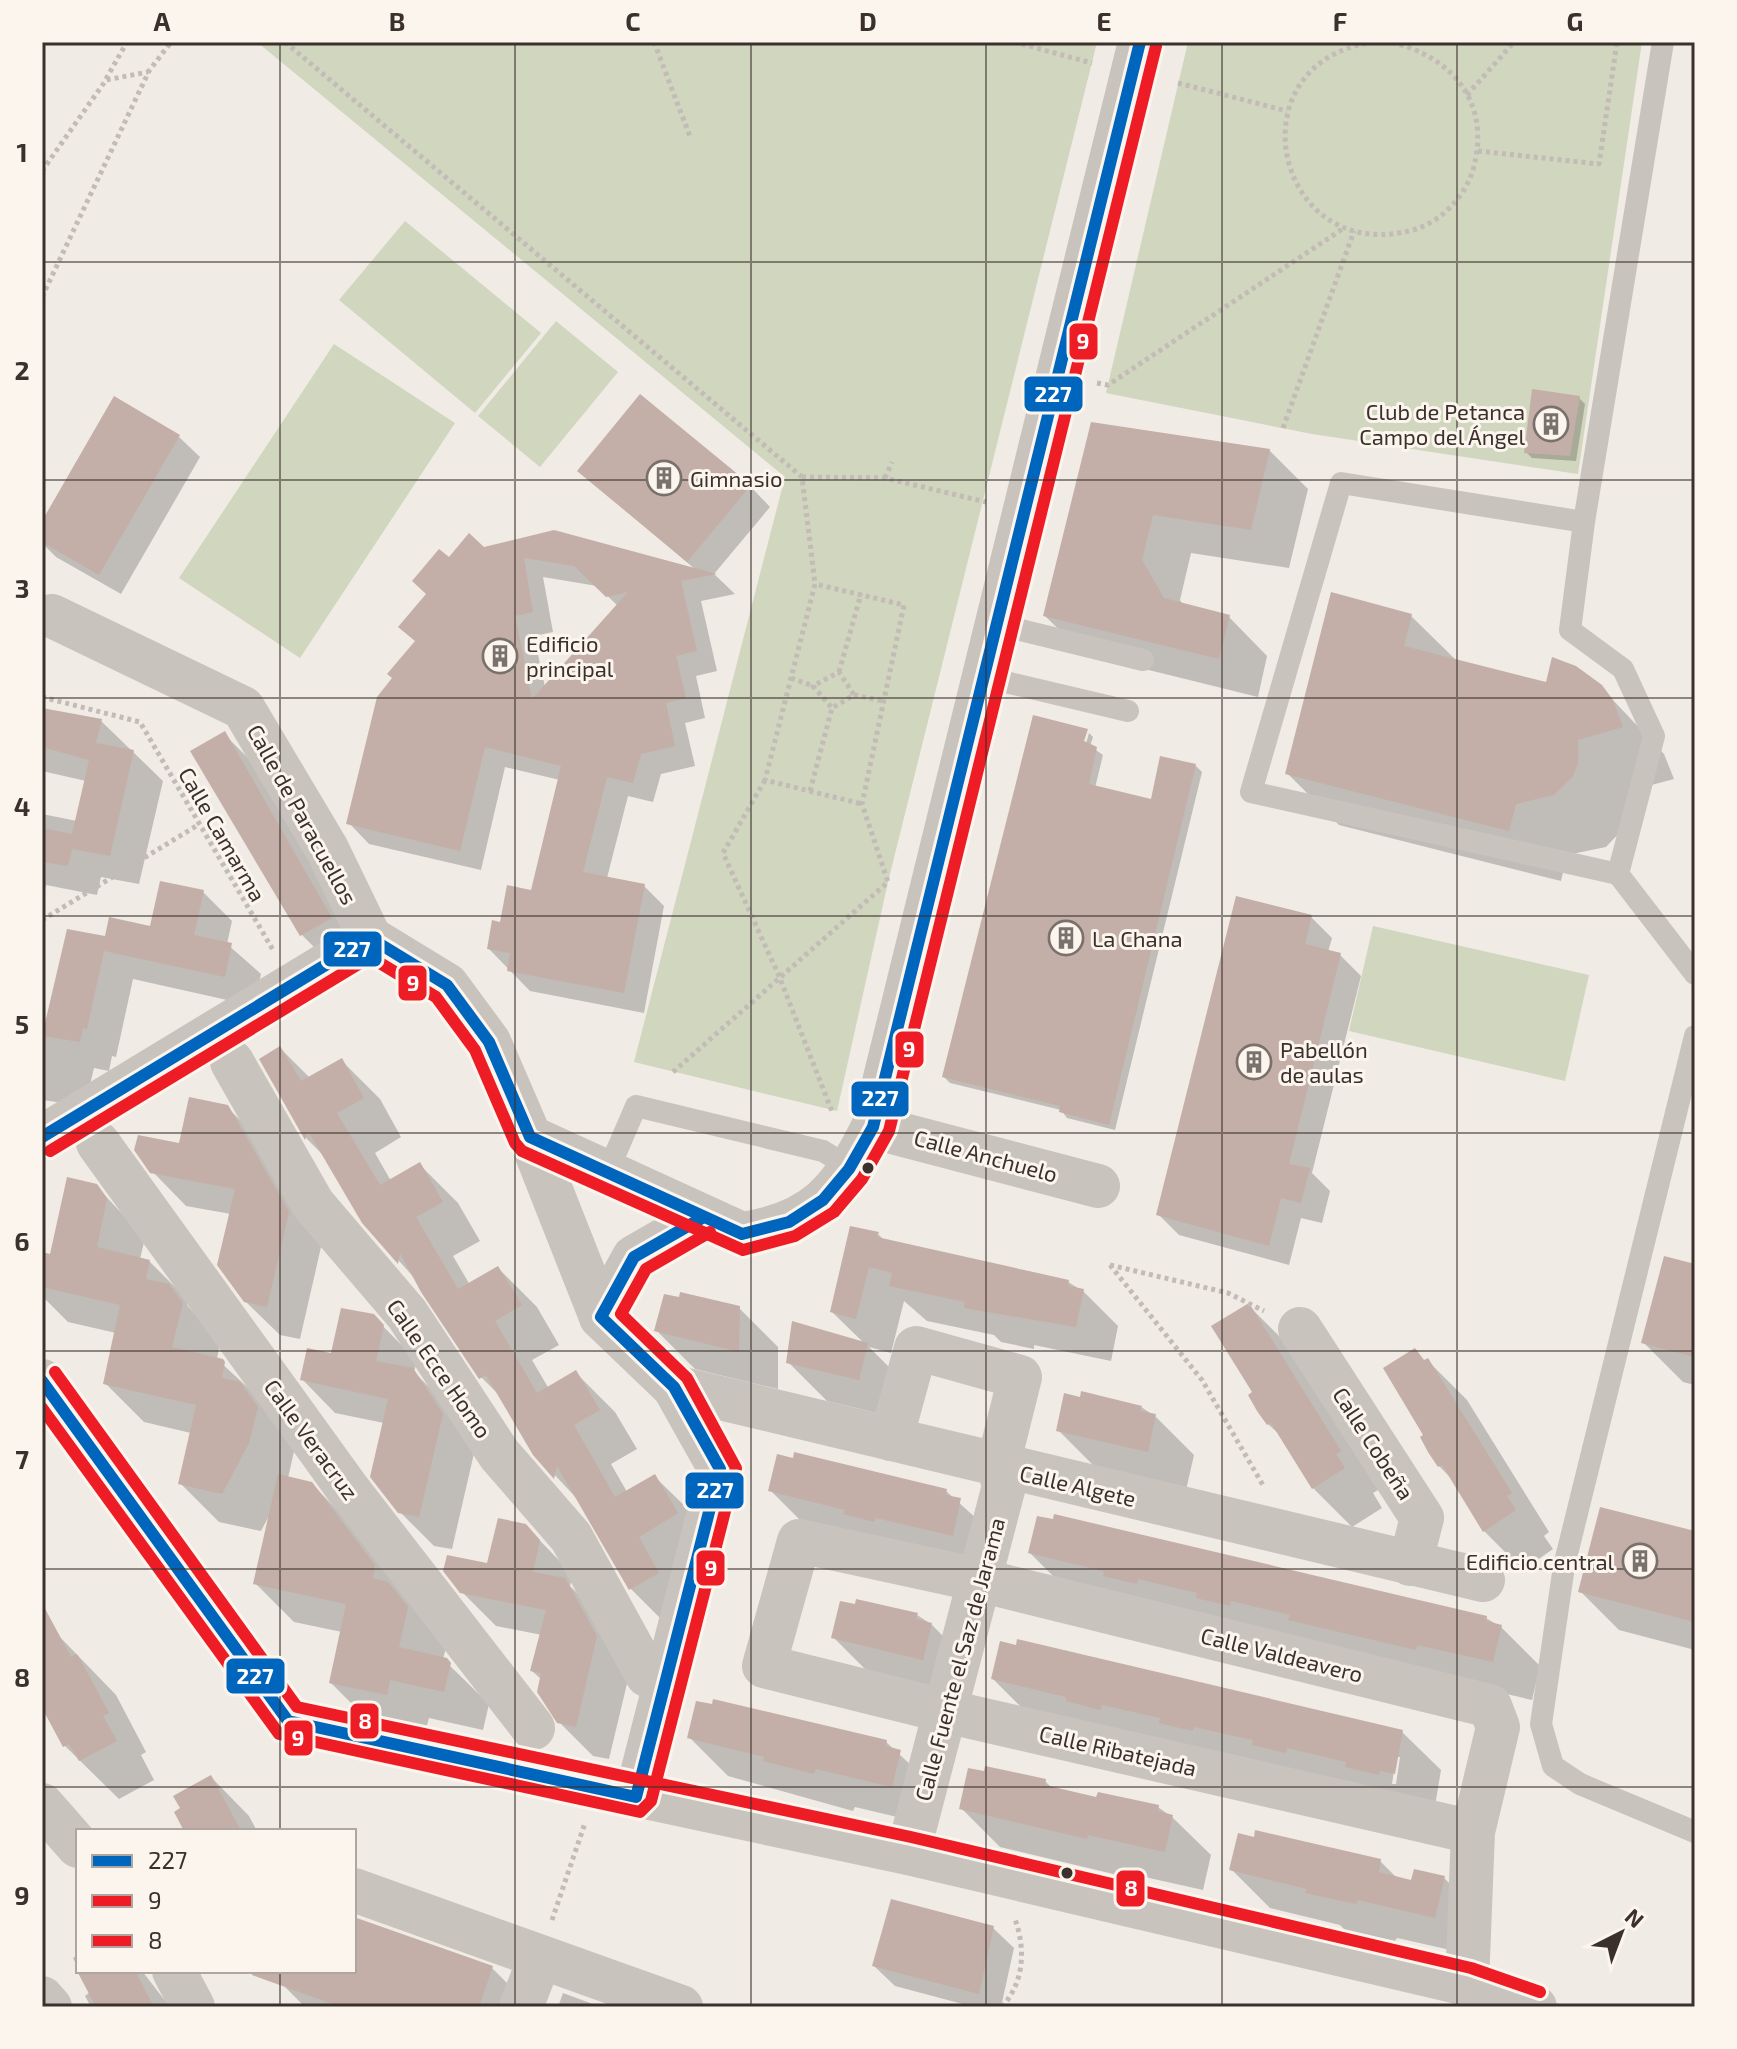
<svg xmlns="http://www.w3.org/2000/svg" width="1737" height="2049" viewBox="0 0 1737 2049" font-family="'Exo 2',sans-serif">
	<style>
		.green { fill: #d1d6bf }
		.shadow { fill: #0003; fill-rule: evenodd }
		.building { fill: #c3afa7; fill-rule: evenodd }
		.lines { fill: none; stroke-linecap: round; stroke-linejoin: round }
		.path { stroke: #c2bbb6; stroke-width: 5; stroke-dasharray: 4 4; stroke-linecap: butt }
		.lane { stroke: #c9c3be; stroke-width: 22 }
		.street { stroke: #c9c3be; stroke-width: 44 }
		.bus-1-casing { stroke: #fbf5ee; stroke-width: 18 }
		.bus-2-casing { stroke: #fbf5ee; stroke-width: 18 }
		.bus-3-casing { stroke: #fbf5ee; stroke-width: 18 }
		.bus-1 { stroke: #0065bd; stroke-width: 12 }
		.bus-2 { stroke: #ee1c25; stroke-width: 12 }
		.bus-3 { stroke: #ee1c25; stroke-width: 12 }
		.grid { fill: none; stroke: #3b302b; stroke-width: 2; stroke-opacity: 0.55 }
		.bus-dot { fill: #3b302b; stroke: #fbf5ee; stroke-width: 3 }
		.labels { text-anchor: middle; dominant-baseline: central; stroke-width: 6; stroke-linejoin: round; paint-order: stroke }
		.poi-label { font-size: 22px; fill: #3b302b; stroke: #fbf5ee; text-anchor: start }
		.street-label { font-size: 22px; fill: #3b302b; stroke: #fbf5ee }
		.line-badge { stroke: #fbf5ee; stroke-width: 3 }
		.badge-label { font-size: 22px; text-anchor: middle; font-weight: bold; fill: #fff }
		.neatline { fill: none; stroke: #3b302b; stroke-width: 3 }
		.grid-label { font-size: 26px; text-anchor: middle; font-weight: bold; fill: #3b302b }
	</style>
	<rect width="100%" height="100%" fill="#f0ebe5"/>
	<g class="green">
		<path d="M257 42H1097L888 882 837 1111 634 1062 785 477Z"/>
		<path d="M1188 42H1642L1578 474 1312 434 1106 393Z"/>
		<path d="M405 221 541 333 475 413 339 300Z"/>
		<path d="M556 321 618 372 540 467 478 416Z"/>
		<path d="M334 344 455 423 300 658 179 578Z"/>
		<path d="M1373 926 1589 975 1565 1081 1349 1031Z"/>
	</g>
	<g class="shadow">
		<path d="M1579 398 1585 404 1576 461 1532 458 1526 452Z"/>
		<path d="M1093 424 1269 450 1308 489 1289 568 1191 553 1180 600 1183 605 1229 617 1267 656 1258 697 1084 654 1045 616Z"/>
		<path d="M179 437 200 457 121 594 56 557 42 543V525Z"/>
		<path d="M579 471 750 486 770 507 714 574 735 594 701 601 717 671 696 676 705 718 685 723 695 766 661 774 653 802 628 796 607 878 644 886 664 906 644 1013 530 991 489 949 502 924 532 892 560 780 505 767 481 870 369 844 349 823 394 678 416 642 428 595 449 560 484 549 696 570ZM543 577 597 586 618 606 545 687 534 636 553 632Z"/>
		<path d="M1411 616 1457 661 1548 684 1593 679 1664 754 1674 779 1629 791 1624 828 1606 847 1567 855 1561 881 1339 825 1288 774Z"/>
		<path d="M42 710 101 721 163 781 139 884 101 877 97 895 46 885 42 903V814L77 821 86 781 42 771Z"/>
		<path d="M1034 717 1087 731 1080 750 1084 751 1089 733 1093 737 1090 746 1103 755 1095 788 1152 802 1162 758 1196 766 1202 772 1115 1130 1067 1118 1061 1110 950 1083 944 1077Z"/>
		<path d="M224 734 251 761 358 945 329 962 302 935 193 752Z"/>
		<path d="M203 892 232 921 227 944 261 974 254 1006 133 979 116 1057 112 1056 109 1071 94 1068 85 1106 42 1100V1037L68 931 106 938 152 928Z"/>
		<path d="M1311 917 1332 938 1328 952 1340 955 1361 976 1312 1173 1330 1191 1322 1223 1301 1218 1289 1265 1179 1235 1158 1214Z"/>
		<path d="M280 1048 310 1078 341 1060 380 1099 401 1137 375 1153 391 1181 419 1164 458 1203 480 1241 453 1256 470 1285 498 1268 537 1307 559 1345 532 1360 549 1389 576 1373 615 1412 637 1449 611 1464 627 1492 655 1477 694 1515 670 1628 631 1589 581 1503 535 1454 503 1399 481 1377 418 1282 364 1222 326 1158 307 1139 262 1059Z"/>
		<path d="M227 1107 261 1141 321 1247 300 1339 280 1335 245 1301 231 1214 186 1206 152 1171Z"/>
		<path d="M96 1186 145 1238 140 1259 149 1261 188 1300 187 1305 220 1343 217 1359 261 1400 295 1447 288 1478 311 1483 350 1523 446 1648 443 1659 489 1704 483 1730 429 1718 425 1732 370 1722 331 1683 342 1632 294 1622 255 1583 269 1516 261 1531 219 1522 180 1483 191 1433 144 1422 105 1383 116 1333 68 1322 42 1296V1254L52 1256Z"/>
		<path d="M878 1234 885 1241 1068 1282 1083 1291 1118 1326 1111 1361 1034 1345V1349L1001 1342 994 1335 927 1321 904 1301 891 1353 869 1347 906 1384 898 1418 827 1401 788 1362 865 1344 832 1312Z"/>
		<path d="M1695 1267V1385L1683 1382 1644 1343Z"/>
		<path d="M1249 1306 1288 1345 1378 1490 1373 1493 1382 1508 1352 1527 1313 1488 1283 1438 1268 1424Z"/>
		<path d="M739 1308 778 1347V1389L695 1369 656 1330Z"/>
		<path d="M373 1316 417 1361 414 1372 446 1404 475 1449 452 1549 434 1546 399 1511 384 1423 335 1413 302 1379Z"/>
		<path d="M1428 1361 1467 1400 1549 1532 1544 1536 1553 1549 1523 1570 1484 1531 1453 1480 1439 1466 1426 1435Z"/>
		<path d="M1083 1393 1141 1407 1155 1416 1194 1455 1186 1490 1097 1469 1058 1430Z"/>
		<path d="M795 1460 946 1491 999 1539 991 1573 809 1529 770 1490Z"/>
		<path d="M525 1525 573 1575 570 1586 598 1614 630 1671 609 1759 593 1756 559 1722 542 1680 532 1671 542 1635 496 1626 462 1592Z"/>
		<path d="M1695 1533V1650L1619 1630 1580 1591Z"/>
		<path d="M1030 1553 1486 1618 1501 1627 1540 1666 1532 1700 1069 1592Z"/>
		<path d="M857 1607 917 1615 931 1624 970 1663 962 1698 872 1676 834 1638Z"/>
		<path d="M57 1634 116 1695 146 1752 141 1755 154 1780 119 1799 64 1745 42 1704V1643Z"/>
		<path d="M993 1679 1402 1732 1441 1770 1434 1812 1032 1718ZM1396 1757H1400L1396 1784H1392Z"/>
		<path d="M690 1738 886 1742 939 1791 931 1825 855 1807 853 1811 728 1776Z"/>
		<path d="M211 1777 249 1816 257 1831H186Z"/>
		<path d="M1045 1781 1053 1789 1098 1800 1158 1807 1172 1817 1211 1855 1203 1890 1127 1873 1126 1877 1000 1847 961 1808Z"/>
		<path d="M1380 1861 1398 1879 1412 1882 1444 1878 1483 1916 1473 1955 1397 1938 1395 1941 1346 1931 1340 1925 1270 1908 1231 1869Z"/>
		<path d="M354 1919 492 1968 531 2007H305L283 1985 288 1971H354Z"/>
		<path d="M993 1928 1014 1948 1001 2007H974L895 1986 874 1966Z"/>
		<path d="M78 1955V1968L73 1958Z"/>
		<path d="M79 1971H142L170 2007H91L85 1996 90 1992Z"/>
		<path d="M563 1993 601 2007H558Z"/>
	</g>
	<g class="building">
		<path d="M1532 389 1580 396 1570 456 1524 453Z"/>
		<path d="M640 394 751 485 687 562 577 471Z"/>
		<path d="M114 396 180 435 99 575 42 542V521Z"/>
		<path d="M1091 422 1270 449 1251 530 1153 515 1142 560 1164 598 1230 615 1219 659 1043 616Z"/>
		<path d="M554 530 717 574 681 581 697 651 676 656 686 698 666 703 675 746 641 754 633 783 607 777 583 872 645 884 624 993 507 971 510 953 487 949 492 920 500 922 507 885 531 890 561 766 485 747 460 851 346 824 377 697 392 678 387 674 415 641 398 627 426 594 412 581 439 549 449 557 469 533 484 547ZM524 558 574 566 606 597 628 592 532 699 515 616 533 612Z"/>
		<path d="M1331 592 1412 614 1404 646 1546 682 1552 657 1576 666 1602 685 1613 700 1623 727 1578 740V763L1573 776 1554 795 1516 804 1509 831 1285 774Z"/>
		<path d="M42 708 102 719 96 743 134 750 110 856 72 849 68 866 42 862V828L72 834 89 760 42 747Z"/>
		<path d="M1033 715 1088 729 1084 741 1097 747 1089 784 1151 799 1160 756 1196 764 1109 1125 1059 1112 1060 1106 942 1077Z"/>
		<path d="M225 731 332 918 300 936 190 751Z"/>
		<path d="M160 881 204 890 194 935 232 943 225 977 104 951 87 1029 83 1028 80 1042 42 1036 67 929 105 936 109 917 150 926Z"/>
		<path d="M1236 896 1312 915 1305 944 1341 953 1289 1164 1310 1168 1301 1203 1281 1198 1269 1246 1156 1215Z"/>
		<path d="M280 1046 301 1081 342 1058 364 1098 337 1113 380 1185 420 1162 443 1202 416 1217 458 1289 498 1266 522 1305 495 1321 537 1393 576 1370 600 1410 574 1425 615 1497 655 1474 678 1513 639 1537 659 1573 629 1590 557 1466 554 1479 533 1455 486 1375 479 1379 421 1292 400 1253 398 1264 362 1223 308 1131 305 1140 259 1059Z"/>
		<path d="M189 1097 228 1105 289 1212 267 1307 244 1302 217 1265 235 1189 150 1173 134 1150 138 1135 179 1143Z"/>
		<path d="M67 1177 97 1184 107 1198 97 1247 150 1260 146 1279 169 1284 183 1303 172 1347 223 1359 225 1362 222 1378 240 1382 258 1407 249 1443 222 1494 178 1484 196 1405 103 1384 120 1305 42 1287V1252L50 1254Z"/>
		<path d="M850 1226 879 1232 877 1237 1069 1280 1068 1286 1084 1289 1076 1327 964 1308 965 1302 889 1286 892 1273 869 1267 856 1319 830 1312Z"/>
		<path d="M1664 1256 1695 1264V1357L1641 1343Z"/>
		<path d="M680 1292 740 1306 739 1352 654 1331 664 1294 679 1297Z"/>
		<path d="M1249 1303 1341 1451 1336 1454 1345 1468 1312 1489 1271 1423 1267 1425 1257 1411 1248 1395 1252 1392 1211 1326Z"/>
		<path d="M341 1308 374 1314 384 1325 376 1361 413 1368 443 1414 419 1517 398 1513 370 1477 388 1399 300 1380 307 1348 331 1353Z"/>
		<path d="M792 1321 868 1343 859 1380 786 1363Z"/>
		<path d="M1415 1348 1424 1360 1428 1358 1512 1493 1507 1496 1516 1510 1483 1532 1442 1465 1438 1467 1428 1452 1420 1437 1423 1435 1383 1368Z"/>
		<path d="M1081 1391 1142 1406 1140 1411 1156 1414 1148 1452 1056 1431 1064 1393 1080 1397Z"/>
		<path d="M794 1452 947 1489 946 1495 961 1498 953 1536 876 1518 874 1522 843 1514 845 1510 768 1491 777 1454 793 1458Z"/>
		<path d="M278 1474 312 1482 375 1565 373 1578 388 1582 408 1607 399 1647 447 1658 451 1663 444 1692 390 1680 387 1695 329 1683 346 1604 253 1584Z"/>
		<path d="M1600 1507 1695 1531V1622L1578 1592Z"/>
		<path d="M1054 1514 1487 1616 1486 1621 1502 1625 1493 1662 1417 1645 1416 1650 1288 1620 1290 1615 1231 1601 1230 1606 1196 1598 1197 1593 1138 1579 1137 1584 1103 1576 1104 1571 1028 1553 1037 1516 1053 1519Z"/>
		<path d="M498 1518 526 1524 540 1540 533 1572 565 1578 597 1636 576 1727 557 1723 537 1692 541 1673 530 1671 546 1610 460 1593 443 1571 447 1555 487 1563Z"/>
		<path d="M856 1599 918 1613 916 1619 932 1623 923 1660 831 1638 840 1601 855 1604Z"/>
		<path d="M42 1603 71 1657 77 1654 93 1683 109 1713 103 1716 117 1741 79 1761 69 1744 63 1747 42 1708Z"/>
		<path d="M1017 1639 1403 1730 1395 1774 1380 1771 1379 1775 1345 1767 1346 1762 1287 1748 1286 1753 1252 1745 1253 1740 1194 1727 1193 1731 1159 1723 1160 1718 1102 1705 1100 1710 1066 1701V1697L991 1679 1000 1641 1016 1645Z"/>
		<path d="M713 1699 887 1740 886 1746 901 1750 892 1787 816 1769 814 1774 763 1761 764 1757 687 1738 696 1701 712 1704Z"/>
		<path d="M985 1766 1046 1779 1045 1785 1096 1797 1098 1792 1159 1805 1158 1811 1173 1815 1165 1852 1088 1835 1087 1839 959 1809 968 1768 984 1771Z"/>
		<path d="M211 1775 241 1831H184L174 1812 180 1808 173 1796Z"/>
		<path d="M1255 1830 1381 1859 1379 1872 1411 1880 1414 1869 1445 1876 1435 1918 1358 1900 1356 1904 1305 1893 1307 1889 1229 1870 1238 1833 1254 1837Z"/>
		<path d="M891 1899 994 1926 979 1994 872 1966Z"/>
		<path d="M354 1917 493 1966 479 2007H341L252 1975V1971H354Z"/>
		<path d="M77 1971H135L154 2007H96Z"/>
	</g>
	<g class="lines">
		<g class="path">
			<path d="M285 42 802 477 815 584"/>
			<path d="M654 42 691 139"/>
			<path d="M1014 42 1092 63"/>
			<path d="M1374 42C1228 62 1276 271 1416 229 1442 221 1465 196 1473 170 1492 104 1453 56 1390 42"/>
			<path d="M106 79 127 42"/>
			<path d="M1178 83 1287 111"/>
			<path d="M1467 95 1514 42"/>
			<path d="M1478 151 1599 164 1617 42"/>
			<path d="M42 171 106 80 148 72"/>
			<path d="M42 297 149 71 171 42"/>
			<path d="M1097 383 1108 385 1344 228"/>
			<path d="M1283 428 1354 231"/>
			<path d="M802 477 885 478 986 502"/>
			<path d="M885 478 892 462"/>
			<path d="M839 672 861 594"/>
			<path d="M791 678 813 686"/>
			<path d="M854 695 883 701"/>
			<path d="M42 697 140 722 273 950"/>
			<path d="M765 780 723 853 779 976 833 1114"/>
			<path d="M810 791 832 708 854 695 839 672 813 686 832 708"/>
			<path d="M42 920 198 825"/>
			<path d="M673 1072 888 882 862 804 904 605 815 584 765 780 862 804"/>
			<path d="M1110 1265 1202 1380 1264 1487"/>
			<path d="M1110 1265 1228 1293 1264 1311"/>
			<path d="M552 1920 585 1823"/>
			<path d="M1002 2007C1024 1982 1026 1950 1015 1919"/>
		</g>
		<g class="lane">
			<path d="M1584 522 1341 483 1251 792 1618 874 1654 736 1623 669 1570 630 1584 522 1663 42"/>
			<path d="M996 624 1143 660"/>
			<path d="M984 677 1128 711"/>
			<path d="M1618 874 1695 974"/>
			<path d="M1695 1036 1564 1566 1541 1724 1553 1766 1580 1784 1695 1832"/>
			<path d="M608 1171 636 1106 823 1151 852 1169"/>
		</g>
		<g class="street">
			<path d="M52 616 243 708 327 849 370 938"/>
			<path d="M370 938 447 985 489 1042 530 1137 742 1234C816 1223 841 1191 873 1127L1140 42"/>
			<path d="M232 1062 313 1204 407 1314 499 1454 571 1537 647 1675"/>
			<path d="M873 1127 1098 1186"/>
			<path d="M42 1137 370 938"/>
			<path d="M530 1137 601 1317"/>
			<path d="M98 1143 347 1488 533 1728"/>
			<path d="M1300 1329 1422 1518 1410 1564"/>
			<path d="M42 1381 288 1721 908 1853 1467 1984 1535 2007"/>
			<path d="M674 1387 1483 1580"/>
			<path d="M891 1439 916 1348 1020 1377 998 1465 1004 1486 908 1853"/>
			<path d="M636 1797 720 1469 674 1387 601 1317 634 1257 702 1218"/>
			<path d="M42 1805 78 1846"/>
			<path d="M354 1890 681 2007"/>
			<path d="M174 1971 193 2007"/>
			<path d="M1467 1984 1473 1832 1498 1727 1490 1706 979 1580 799 1541 764 1666 945 1711 1473 1832"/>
			<path d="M42 1998 50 2007"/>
			<path d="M521 2007 540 1958"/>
		</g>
		<g class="bus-1-casing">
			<g id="bus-1">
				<path d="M42 1137 370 938 447 985 489 1042 530 1137 742 1234 789 1222 823 1200 849 1169 873 1127 1140 42"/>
				<path d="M42 1381 288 1721 636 1797 720 1469 674 1387 601 1317 634 1257 702 1218"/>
			</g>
		</g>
		<g class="bus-2-casing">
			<g id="bus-2">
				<path d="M50 1151 370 957 436 997 475 1050 515 1143 522 1151 743 1250 795 1236 834 1212 862 1179 889 1131 1156 46"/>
				<path d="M42 1408 279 1734 640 1812 651 1801 736 1468 687 1378 621 1314 646 1269 710 1232"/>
			</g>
		</g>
		<g class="bus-3-casing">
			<path id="bus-3" d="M55 1372 297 1707 911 1837 1471 1968 1540 1992"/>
		</g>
		<use href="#bus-1" class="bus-1"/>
		<use href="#bus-2" class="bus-2"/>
		<use href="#bus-3" class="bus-3"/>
	</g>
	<path class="grid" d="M280 42V1831M515 42V2007M751 42V2007M986 42V2007M1222 42V2007M1457 42V2007M42 262H1695M42 480H1695M42 698H1695M42 916H1695M42 1133H1695M42 1351H1695M42 1569H1695M42 1787H1695M280 1971V2007"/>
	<defs>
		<g id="building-ring" transform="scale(1.8)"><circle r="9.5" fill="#fbf5ee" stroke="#7a716c" stroke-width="1.5"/><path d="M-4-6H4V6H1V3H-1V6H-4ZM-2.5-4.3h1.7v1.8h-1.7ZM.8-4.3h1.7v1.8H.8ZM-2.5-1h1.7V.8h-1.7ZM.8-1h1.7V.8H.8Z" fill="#7a716c"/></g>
	</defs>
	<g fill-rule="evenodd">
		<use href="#building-ring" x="1551" y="424"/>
		<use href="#building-ring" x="664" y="478"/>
		<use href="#building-ring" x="500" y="656"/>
		<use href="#building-ring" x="1066" y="938"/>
		<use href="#building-ring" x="1254" y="1062"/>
		<use href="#building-ring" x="1640" y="1561"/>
	</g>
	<g class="bus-dot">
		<circle cx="868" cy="1168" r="7"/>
		<circle cx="1067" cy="1873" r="7"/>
	</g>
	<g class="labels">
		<g class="poi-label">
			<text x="1525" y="411" text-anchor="end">Club de Petanca<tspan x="1525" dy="25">Campo del Ángel</tspan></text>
			<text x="690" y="478">Gimnasio</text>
			<text x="526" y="643">Edificio<tspan x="526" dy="25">principal</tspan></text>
			<text x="1092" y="938">La Chana</text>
			<text x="1280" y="1049">Pabellón<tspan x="1280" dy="25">de aulas</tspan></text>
			<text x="1614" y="1561" text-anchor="end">Edificio central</text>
		</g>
		<g class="street-label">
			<text transform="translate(303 814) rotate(61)">Calle de Paracuellos</text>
			<text transform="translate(223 834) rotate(60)">Calle Camarma</text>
			<text transform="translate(986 1155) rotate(15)">Calle Anchuelo</text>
			<text transform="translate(440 1368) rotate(55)">Calle Ecce Homo</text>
			<text transform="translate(312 1439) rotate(54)">Calle Veracruz</text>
			<text transform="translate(1374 1443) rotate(57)">Calle Cobeña</text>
			<text transform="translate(1078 1485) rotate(13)">Calle Algete</text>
			<text transform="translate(1282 1654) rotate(14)">Calle Valdeavero</text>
			<text transform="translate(959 1659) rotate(-75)">Calle Fuente el Saz de Jarama</text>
			<text transform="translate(1118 1750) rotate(13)">Calle Ribatejada</text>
		</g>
	</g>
	<g class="line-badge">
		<rect x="1068" y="322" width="31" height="39" rx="8" fill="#ee1c25"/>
		<rect x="1023" y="375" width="61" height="38" rx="8" fill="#0065bd"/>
		<rect x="322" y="930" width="61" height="38" rx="8" fill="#0065bd"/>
		<rect x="397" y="964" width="31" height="38" rx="8" fill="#ee1c25"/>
		<rect x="894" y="1030" width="31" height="39" rx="8" fill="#ee1c25"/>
		<rect x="850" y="1080" width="60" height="38" rx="8" fill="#0065bd"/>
		<rect x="684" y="1471" width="61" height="39" rx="8" fill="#0065bd"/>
		<rect x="695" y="1549" width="31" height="38" rx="8" fill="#ee1c25"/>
		<rect x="225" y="1657" width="61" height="38" rx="8" fill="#0065bd"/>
		<rect x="349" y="1702" width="31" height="38" rx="8" fill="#ee1c25"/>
		<rect x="283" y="1719" width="31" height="38" rx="8" fill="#ee1c25"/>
		<rect x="1115" y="1869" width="31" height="39" rx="8" fill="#ee1c25"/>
	</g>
	<g class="badge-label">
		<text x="1083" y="349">9</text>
		<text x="1053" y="402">227</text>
		<text x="352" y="957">227</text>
		<text x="413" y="991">9</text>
		<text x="909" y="1057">9</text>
		<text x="880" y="1106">227</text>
		<text x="715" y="1498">227</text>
		<text x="711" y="1576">9</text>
		<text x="255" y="1684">227</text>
		<text x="365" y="1729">8</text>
		<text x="298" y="1746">9</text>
		<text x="1131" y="1896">8</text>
	</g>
	<rect width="1737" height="2049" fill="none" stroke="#fbf5ee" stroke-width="88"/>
	<rect x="76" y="1829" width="280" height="144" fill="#fbf5ee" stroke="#aea6a0" stroke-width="2"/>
	<rect x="92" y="1855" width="40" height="12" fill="#0065bd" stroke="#aea6a0" stroke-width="2"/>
	<text x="148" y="1869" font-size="24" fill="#3b302b">227</text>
	<rect x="92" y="1895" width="40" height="12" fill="#ee1c25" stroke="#aea6a0" stroke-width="2"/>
	<text x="148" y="1909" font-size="24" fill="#3b302b">9</text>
	<rect x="92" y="1935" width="40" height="12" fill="#ee1c25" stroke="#aea6a0" stroke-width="2"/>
	<text x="148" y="1949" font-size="24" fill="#3b302b">8</text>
	<g transform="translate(1621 1933) rotate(42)" stroke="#fbf5ee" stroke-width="6" paint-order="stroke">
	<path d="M0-6L14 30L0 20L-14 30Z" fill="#3b302b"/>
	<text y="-12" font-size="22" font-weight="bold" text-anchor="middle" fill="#3b302b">N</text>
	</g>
	<rect x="44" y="44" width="1649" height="1961" class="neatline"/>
	<g class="grid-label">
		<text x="162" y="31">A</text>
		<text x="397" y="31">B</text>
		<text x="633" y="31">C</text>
		<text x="868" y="31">D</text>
		<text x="1104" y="31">E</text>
		<text x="1340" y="31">F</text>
		<text x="1575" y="31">G</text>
		<text x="22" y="162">1</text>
		<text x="22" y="380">2</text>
		<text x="22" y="598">3</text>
		<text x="22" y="816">4</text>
		<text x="22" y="1034">5</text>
		<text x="22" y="1251">6</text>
		<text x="22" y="1469">7</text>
		<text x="22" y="1687">8</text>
		<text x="22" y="1905">9</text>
	</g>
</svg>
